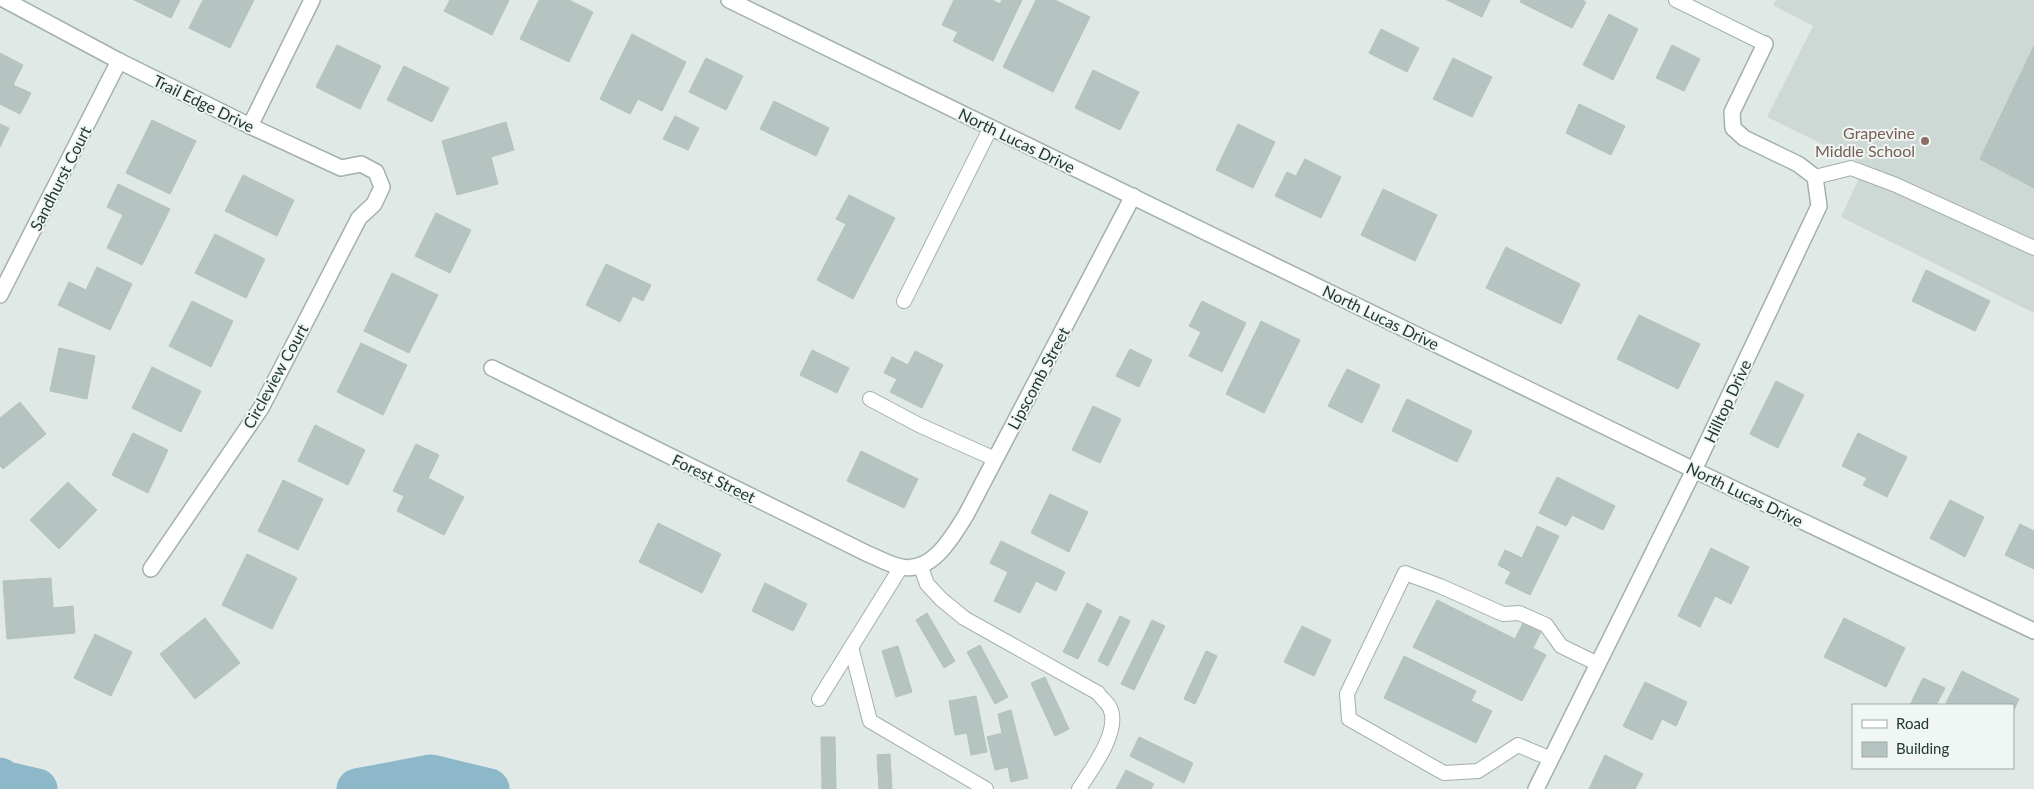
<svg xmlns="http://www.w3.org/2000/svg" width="2034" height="789" viewBox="0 0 2034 789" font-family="Lato,sans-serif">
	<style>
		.built { fill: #ced9d6 }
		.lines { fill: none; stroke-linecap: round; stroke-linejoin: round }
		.river { stroke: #8cb8ca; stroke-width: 41 }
		.building { fill: #b5c4c0; stroke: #b3c2be }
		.lane-casing { stroke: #a3b0ad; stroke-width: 16 }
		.street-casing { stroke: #a3b0ad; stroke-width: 18 }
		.lane { stroke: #fff; stroke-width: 14 }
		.street { stroke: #fff; stroke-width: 15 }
		.education-dot { fill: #8d6e63; stroke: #f0f6f4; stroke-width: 2 }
		.labels { text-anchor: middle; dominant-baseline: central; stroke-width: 4; stroke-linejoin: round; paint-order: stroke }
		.street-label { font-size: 16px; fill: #223835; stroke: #f0f6f4 }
		.education-label { font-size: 16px; fill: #785e54; stroke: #f0f6f4; text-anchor: end }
	</style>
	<rect width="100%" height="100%" fill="#e0e9e6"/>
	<path class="built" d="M1776 0H2034V313L1841 217 1865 165 1767 117 1813 26 1773 5Z"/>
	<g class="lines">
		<g class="river">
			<path d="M0 778 2 781 37 789"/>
			<path d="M357 789 431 775 489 789"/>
		</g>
	</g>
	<g class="building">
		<path d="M134 0H180L171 18Z"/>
		<path d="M203 0H254L230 48 189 28Z"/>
		<path d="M450 0H509L492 35 444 11Z"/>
		<path d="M539 0H569L593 12 569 62 520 39Z"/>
		<path d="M954 0H992L1000 4 1002 0H1022L993 61 953 41 958 32 942 25Z"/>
		<path d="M1036 0H1055L1090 17 1053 92 1003 67Z"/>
		<path d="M1447 0H1490L1482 17Z"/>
		<path d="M1521 0H1582L1586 2 1572 28 1520 2Z"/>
		<path d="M1609 14 1638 29 1613 80 1583 65Z"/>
		<path d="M1381 29 1419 48 1407 72 1369 53Z"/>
		<path d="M632 34 686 62 662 111 638 99 630 114 600 99Z"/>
		<path d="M337 45 381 66 360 109 316 87Z"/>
		<path d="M1672 45 1700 59 1684 91 1656 78Z"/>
		<path d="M2034 46V188L1980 159Z"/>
		<path d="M0 53 23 65 13 85 31 93 20 114 0 104Z"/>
		<path d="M706 58 743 76 726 110 689 92Z"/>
		<path d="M1453 58 1492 77 1472 117 1433 99Z"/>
		<path d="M404 66 449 88 432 122 387 100Z"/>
		<path d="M1093 70 1139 92 1120 130 1075 108Z"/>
		<path d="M774 101 829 128 816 156 760 129Z"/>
		<path d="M1579 104 1625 126 1611 155 1566 133Z"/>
		<path d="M675 116 699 128 688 150 663 139Z"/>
		<path d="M152 120 196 141 170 194 126 173Z"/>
		<path d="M506 122 514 150 491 157 498 184 457 195 442 141Z"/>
		<path d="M0 124 9 128 0 147Z"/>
		<path d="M1238 124 1275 142 1253 188 1216 170Z"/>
		<path d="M1305 159 1341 177 1321 218 1275 196 1287 172 1296 176Z"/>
		<path d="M243 175 294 200 277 236 225 211Z"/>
		<path d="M118 184 170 209 142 265 107 248 123 215 107 207Z"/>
		<path d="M1383 189 1437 215 1415 261 1361 235Z"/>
		<path d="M849 195 895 218 853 299 817 280 846 224 836 219Z"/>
		<path d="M436 213 471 230 450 273 415 256Z"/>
		<path d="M215 234 265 259 246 298 195 273Z"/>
		<path d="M1506 247 1580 284 1561 324 1486 288Z"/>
		<path d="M606 264 651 285 643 301 633 296 620 322 586 305Z"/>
		<path d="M97 267 132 284 110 330 58 305 69 282 86 290Z"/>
		<path d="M1926 270 1990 301 1975 331 1912 301Z"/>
		<path d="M392 273 438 295 409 353 364 331Z"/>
		<path d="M192 301 233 321 211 367 169 346Z"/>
		<path d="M1202 301 1246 323 1222 372 1189 356 1201 332 1189 326Z"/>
		<path d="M1639 315 1700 344 1678 389 1617 359Z"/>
		<path d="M1261 321 1300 340 1264 413 1226 394Z"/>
		<path d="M361 343 407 365 383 415 337 392Z"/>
		<path d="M59 348 95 356 87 399 50 391Z"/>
		<path d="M1130 349 1152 360 1139 387 1116 376Z"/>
		<path d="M812 350 849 368 837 393 800 375Z"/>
		<path d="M915 351 943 365 922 408 890 392 897 379 884 373 892 357 908 365Z"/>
		<path d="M152 367 201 391 181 432 132 408Z"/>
		<path d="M1347 369 1380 385 1362 423 1328 406Z"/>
		<path d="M1776 381 1804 395 1778 448 1750 434Z"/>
		<path d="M1407 399 1472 431 1457 462 1392 431Z"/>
		<path d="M20 402 46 434 3 469 0 466V418Z"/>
		<path d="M1093 406 1121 419 1100 463 1072 450Z"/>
		<path d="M315 425 365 450 348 485 298 461Z"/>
		<path d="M133 433 168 450 148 493 112 475Z"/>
		<path d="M1858 433 1907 457 1887 497 1863 485 1867 478 1842 466Z"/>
		<path d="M416 444 439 455 428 478 464 497 444 535 397 511 404 496 393 491Z"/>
		<path d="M861 451 918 479 904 508 847 481Z"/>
		<path d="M1557 477 1615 506 1603 530 1572 515 1566 526 1539 513Z"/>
		<path d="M283 480 323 499 298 550 258 531Z"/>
		<path d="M68 482 97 510 59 549 30 520Z"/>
		<path d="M1050 494 1088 512 1069 552 1031 533Z"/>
		<path d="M1950 500 1984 517 1965 557 1930 538Z"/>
		<path d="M658 523 721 554 702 593 639 562Z"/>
		<path d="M2020 524 2034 531V569L2005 555Z"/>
		<path d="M1537 526 1559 536 1530 595 1505 583 1511 572 1498 565 1505 550 1522 558Z"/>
		<path d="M1001 541 1065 572 1056 591 1036 581 1020 613 994 601 1008 572 990 563Z"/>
		<path d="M1711 548 1749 567 1731 604 1715 596 1700 627 1678 616Z"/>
		<path d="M247 554 297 578 272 629 222 605Z"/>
		<path d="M51 578 53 608 73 606 75 633 7 639 3 581Z"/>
		<path d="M765 583 807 604 793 631 752 611Z"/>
		<path d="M1437 600 1515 639 1523 623 1541 632 1533 648 1546 655 1522 701 1413 647Z"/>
		<path d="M1087 603 1102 611 1078 659 1063 652Z"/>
		<path d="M927 613 955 661 944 668 916 620Z"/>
		<path d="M1120 616 1130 621 1108 666 1098 661Z"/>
		<path d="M205 618 240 663 195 699 160 654Z"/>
		<path d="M1844 618 1905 648 1886 687 1824 657Z"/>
		<path d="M1152 620 1165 626 1134 690 1121 684Z"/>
		<path d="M1302 626 1331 640 1314 676 1284 662Z"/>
		<path d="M95 634 132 652 111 696 74 678Z"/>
		<path d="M980 645 1008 697 995 704 967 652Z"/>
		<path d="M898 646 912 692 896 697 882 651Z"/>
		<path d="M1206 651 1217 656 1195 704 1184 699Z"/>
		<path d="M1404 656 1476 691 1471 701 1492 711 1476 743 1384 698Z"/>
		<path d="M1962 671 2019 699 2013 712V705H1951L1946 703Z"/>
		<path d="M1045 677 1069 729 1055 736 1031 683Z"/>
		<path d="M1923 678 1945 688 1936 705H1910Z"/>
		<path d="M1645 682 1687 702 1676 726 1662 719 1652 740 1623 726Z"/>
		<path d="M976 696 987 752 971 755 967 733 955 735 949 701Z"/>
		<path d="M1011 710 1028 778 1011 782 1008 767 995 770 987 737 1002 733 998 714Z"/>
		<path d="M821 737H835L836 789H822Z"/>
		<path d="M1139 737 1193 763 1184 783 1130 756Z"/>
		<path d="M890 754 892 789H879L877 755Z"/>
		<path d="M1605 755 1643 774 1635 789H1589Z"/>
		<path d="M1126 770 1154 784 1151 789H1116Z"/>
	</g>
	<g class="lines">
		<g class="lane-casing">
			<g id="lane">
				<path d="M1676 0 1765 44"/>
				<path d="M1815 177 1851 168 1896 185 2034 248"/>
				<path d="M904 301 991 127"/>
				<path d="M870 399 919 425 995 459"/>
				<path d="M921 567 927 584 941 599 964 618 1098 693C1101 698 1108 703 1110 708 1121 731 1091 770 1079 789"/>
				<path d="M851 647 870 721 986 789"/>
				<path d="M819 699 901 567"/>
				<path d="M1551 759 1518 745 1478 771 1444 773 1349 719 1347 694 1405 573 1440 586 1503 614 1519 613 1546 625 1561 646 1598 664"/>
			</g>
		</g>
		<g class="street-casing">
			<g id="street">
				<path d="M5 0 119 61 250 126 341 168 361 164 376 172 382 187 374 204 359 218 261 408 151 569"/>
				<path d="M729 0 1694 470 2034 631"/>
				<path d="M250 126 312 0"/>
				<path d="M0 295 119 61"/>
				<path d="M492 368 868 554C878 558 890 565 901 567 933 573 952 537 966 515L1133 196"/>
				<path d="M1536 789 1694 470 1819 206 1815 177 1798 164 1744 138 1733 128 1732 112 1765 44"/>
			</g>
		</g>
		<use href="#lane" class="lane"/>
		<use href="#street" class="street"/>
	</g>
	<circle class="education-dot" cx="1925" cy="141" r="5"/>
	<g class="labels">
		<g class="street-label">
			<text transform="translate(204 103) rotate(26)">Trail Edge Drive</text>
			<text transform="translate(1017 140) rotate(26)">North Lucas Drive</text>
			<text transform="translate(60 178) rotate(-63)">Sandhurst Court</text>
			<text transform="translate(1381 317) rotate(26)">North Lucas Drive</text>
			<text transform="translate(275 376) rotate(-61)">Circleview Court</text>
			<text transform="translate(1038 378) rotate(-62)">Lipscomb Street</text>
			<text transform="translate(1727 401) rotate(-65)">Hilltop Drive</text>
			<text transform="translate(714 478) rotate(26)">Forest Street</text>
			<text transform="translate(1745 494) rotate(26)">North Lucas Drive</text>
		</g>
		<g class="education-label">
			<text x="1915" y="132">Grapevine<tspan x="1915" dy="18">Middle School</tspan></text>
		</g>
	</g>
	<rect x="1852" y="704" width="162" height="65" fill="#f0f6f4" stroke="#9eaaa8"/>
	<rect x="1862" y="720" width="25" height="8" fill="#ffffff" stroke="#9eaaa8"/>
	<text x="1896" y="729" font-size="15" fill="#223835">Road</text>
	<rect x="1862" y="742" width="25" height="15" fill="#b5c4c0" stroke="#9eaaa8"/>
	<text x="1896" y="754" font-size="15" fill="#223835">Building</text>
</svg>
